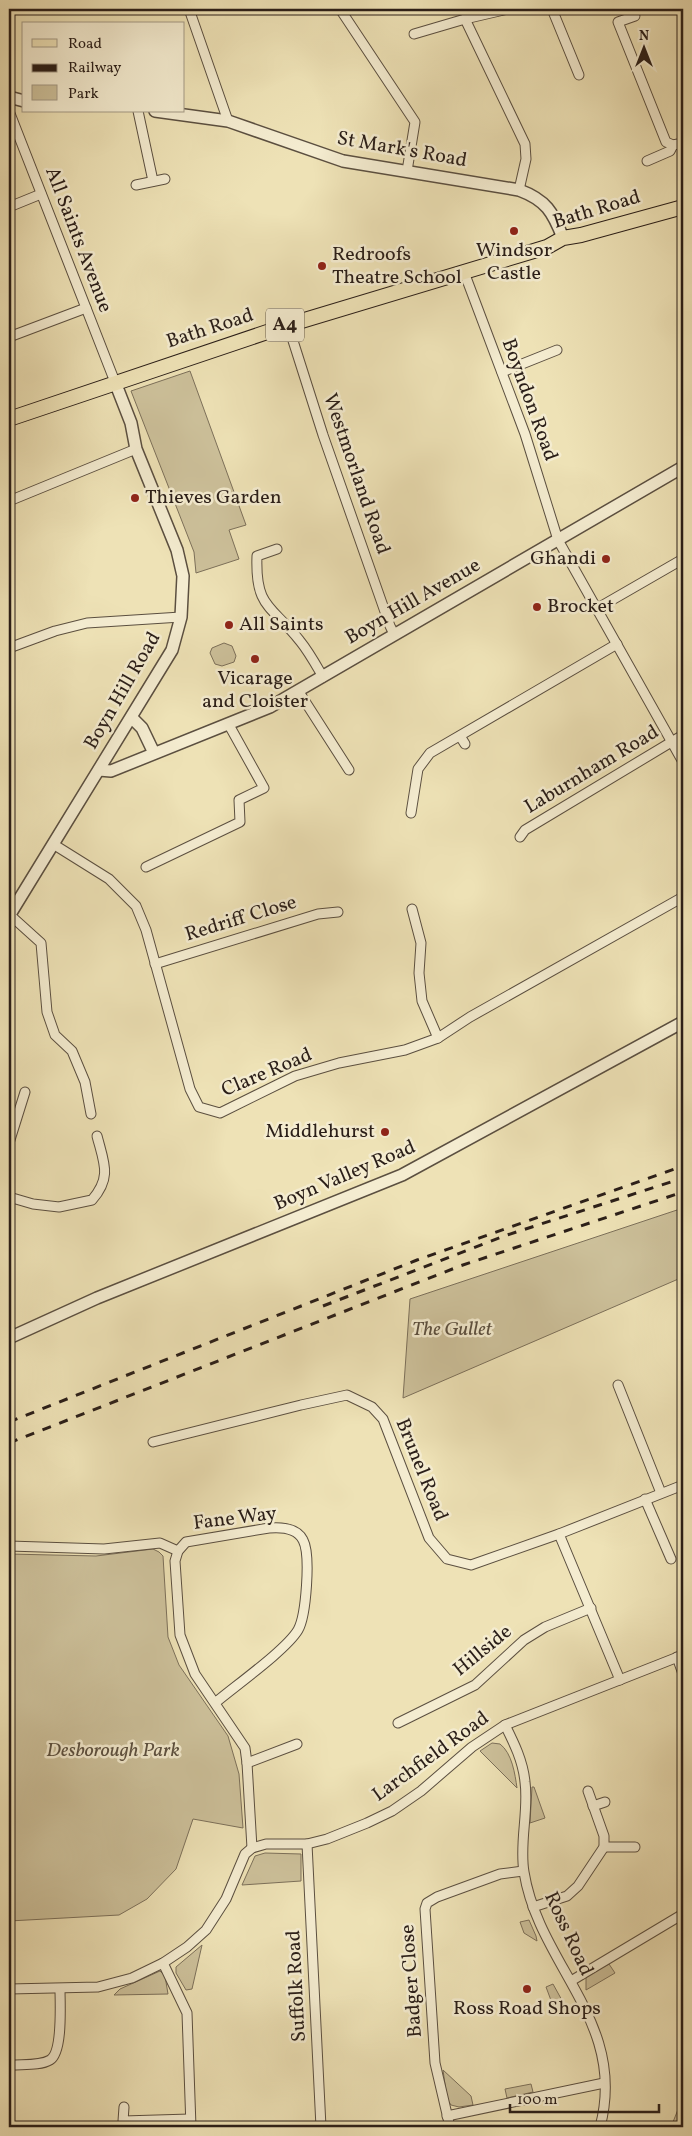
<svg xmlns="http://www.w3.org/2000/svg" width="692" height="2136" viewBox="0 0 692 2136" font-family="Vollkorn,serif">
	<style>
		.green { fill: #cdc19b; stroke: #7c705a }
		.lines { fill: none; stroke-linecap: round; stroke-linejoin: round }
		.minor-casing { stroke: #5b4f40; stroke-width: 11 }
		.tertiary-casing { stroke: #5b4f40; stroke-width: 14 }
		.primary-casing { stroke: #2a1e18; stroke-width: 16 }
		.minor { stroke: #f4ecd0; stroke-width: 9 }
		.tertiary { stroke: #f4ecd0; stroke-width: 11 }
		.primary { stroke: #eee2b6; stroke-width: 14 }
		.rail { stroke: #2a1e18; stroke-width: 3; stroke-dasharray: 9 9; stroke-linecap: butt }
		.poi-dot { fill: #8f2418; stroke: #f4ecd0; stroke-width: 2 }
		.labels { text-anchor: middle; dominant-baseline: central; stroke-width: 5; stroke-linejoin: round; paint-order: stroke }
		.shield { fill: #f4ecd0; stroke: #675c4f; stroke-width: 1 }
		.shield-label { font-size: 19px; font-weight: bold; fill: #2a1e18 }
		.street-label { font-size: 20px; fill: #2a1e18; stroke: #f4ecd0 }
		.poi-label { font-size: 20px; fill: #2a1e18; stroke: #f4ecd0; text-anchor: start }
		.park-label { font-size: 20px; font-style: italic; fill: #5b4f3f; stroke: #f4ecd0 }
	</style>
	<rect width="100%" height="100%" fill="#eee2b6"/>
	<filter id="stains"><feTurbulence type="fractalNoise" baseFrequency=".004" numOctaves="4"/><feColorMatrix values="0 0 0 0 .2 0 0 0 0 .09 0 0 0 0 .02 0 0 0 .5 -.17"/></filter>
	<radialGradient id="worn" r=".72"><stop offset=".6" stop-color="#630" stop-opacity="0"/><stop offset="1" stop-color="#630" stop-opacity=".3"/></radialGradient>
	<g class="green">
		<path d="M190 371 246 525 229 530 239 559 196 573 194 552 131 391Z"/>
		<path d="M224 643 232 646 236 656 234 662 222 666 215 664 210 653 212 648Z"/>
		<path d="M683 1208V1277L403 1398 410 1299Z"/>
		<path d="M153 1549 159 1552 163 1556 168 1637 179 1665 228 1736 239 1774 243 1828 193 1819 176 1869 147 1899 119 1915 9 1921V1554L96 1556Z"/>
		<path d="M492 1743 500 1744C512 1753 515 1774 517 1788L480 1751Z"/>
		<path d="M532 1787H534L545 1818 530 1823Z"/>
		<path d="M265 1853 301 1854V1881L242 1885 255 1856Z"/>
		<path d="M529 1920 536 1936 537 1941 524 1933 520 1922Z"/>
		<path d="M202 1945 192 1989 186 1990 176 1973V1967Z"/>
		<path d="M609 1964 615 1973 586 1990V1976Z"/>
		<path d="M160 1971 165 1976 168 1994 114 1995 120 1989Z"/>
		<path d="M553 1984 569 2013 555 2011 546 1987Z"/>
		<path d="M443 2070 471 2096 473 2105 459 2107 451 2105 447 2099Z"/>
		<path d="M531 2084 533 2092 507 2098 505 2089Z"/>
		<path d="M681 2102 683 2106V2127H671Z"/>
	</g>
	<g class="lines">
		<g class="minor-casing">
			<g id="minor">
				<path d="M189 9 228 121"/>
				<path d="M340 9 415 122 407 171"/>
				<path d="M508 9 465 19 525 144 526 159 519 190"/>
				<path d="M552 9 579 75"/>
				<path d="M635 16 618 22 666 142 673 145 683 143"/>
				<path d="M414 34 465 19"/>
				<path d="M9 111 115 382"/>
				<path d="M138 111 153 181"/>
				<path d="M647 161 670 151 673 145"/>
				<path d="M136 185 165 179"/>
				<path d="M9 207 41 194"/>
				<path d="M464 272 525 434 558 540 683 762"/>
				<path d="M288 325 323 435 390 626 394 634"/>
				<path d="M9 337 86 308"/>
				<path d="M502 372 557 350"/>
				<path d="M9 501 136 449"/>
				<path d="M277 549 257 556C255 609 272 605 300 641 309 652 316 665 323 677"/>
				<path d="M598 608 683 559"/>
				<path d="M9 648 55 631 87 623 181 617"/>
				<path d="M299 692 349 770"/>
				<path d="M460 736 465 744"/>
				<path d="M411 813 418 769 430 753 617 644"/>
				<path d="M520 837 525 830 683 735"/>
				<path d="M53 844 109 879 136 906 146 930 190 1089 199 1107 220 1113 295 1076 339 1063 405 1050 438 1038 470 1017 683 897"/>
				<path d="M146 867 240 822 239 800 264 788 229 725"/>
				<path d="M412 909 421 943 419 973 422 1001 438 1038"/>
				<path d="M10 915 41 943 47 1012 55 1035 72 1051 85 1082 91 1114"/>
				<path d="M155 964 318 914 338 912"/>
				<path d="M9 1143 25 1092"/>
				<path d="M9 1197 33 1204 59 1207 92 1200C112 1177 104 1163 97 1136"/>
				<path d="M618 1385 661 1493"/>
				<path d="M153 1442 301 1405 347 1395 372 1407 383 1419 429 1538 447 1559 471 1565 559 1534 683 1485"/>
				<path d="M645 1499 671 1559"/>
				<path d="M559 1534 620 1680"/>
				<path d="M9 1546 104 1549 160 1543 178 1551"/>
				<path d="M677 1657 683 1674"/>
				<path d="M215 1703C235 1686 286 1650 298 1630 306 1616 311 1555 303 1540 297 1528 281 1527 269 1528L186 1542 178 1551 175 1561 180 1635 195 1674 245 1748 247 1763 252 1848"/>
				<path d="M398 1723 475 1685 524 1640 545 1627 591 1608"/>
				<path d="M505 1725C514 1743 523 1761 525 1782 529 1811 519 1843 524 1872 539 1966 628 2022 600 2127"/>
				<path d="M247 1763 297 1744"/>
				<path d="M593 1806 605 1802"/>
				<path d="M683 1810V1813"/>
				<path d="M307 1844 321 2127"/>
				<path d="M604 1847H635"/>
				<path d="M533 1907 567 1896 578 1886 604 1847V1836L588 1791"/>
				<path d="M163 1963 187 2013 191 2127"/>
				<path d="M571 1981 683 1914"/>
				<path d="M9 1989 98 1987 132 1978 163 1963 187 1947 206 1930 226 1899 245 1854 252 1848 266 1844H307L327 1839 367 1823 392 1811 421 1791 472 1747 505 1725 683 1655"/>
				<path d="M11 2065C23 2064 40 2066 50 2060 63 2052 60 2004 60 1989"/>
				<path d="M124 2107 123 2121 190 2119"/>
				<path d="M447 2116 604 2083"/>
				<path d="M450 2127 435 2063 425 1909 427 1903 437 1897 500 1874 523 1871"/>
			</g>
		</g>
		<g class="tertiary-casing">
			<g id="tertiary">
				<path d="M9 97 24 101"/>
				<path d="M155 111 228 121 343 161 519 190C546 200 553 212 563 238"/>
				<path d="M132 718 142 728 154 753"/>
				<path d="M99 770 111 771 270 707 683 467"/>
				<path d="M9 916 172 650 181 617 183 576 177 550 136 449 131 423 115 382"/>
				<path d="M9 1338 97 1298 402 1175 683 1022"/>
			</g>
		</g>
		<g class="primary-casing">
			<path id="primary" d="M9 419 288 325 547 247 563 238 581 235 683 207"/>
		</g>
		<use href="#minor" class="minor"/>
		<use href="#tertiary" class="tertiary"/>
		<use href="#primary" class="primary"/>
		<g class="rail">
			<path d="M323 1306 504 1236 683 1178"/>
			<path d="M9 1422 417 1260 683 1166"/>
			<path d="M9 1443 460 1266 683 1192"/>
		</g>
	</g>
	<g class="poi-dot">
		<circle cx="514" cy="231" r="5"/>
		<circle cx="322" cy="266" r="5"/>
		<circle cx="135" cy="498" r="5"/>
		<circle cx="606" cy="559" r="5"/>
		<circle cx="537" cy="607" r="5"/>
		<circle cx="229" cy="625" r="5"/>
		<circle cx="255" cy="659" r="5"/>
		<circle cx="385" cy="1132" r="5"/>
		<circle cx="527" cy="1989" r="5"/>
	</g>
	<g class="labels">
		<rect class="shield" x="266" y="308.5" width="38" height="33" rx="4"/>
		<g class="shield-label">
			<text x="285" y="325">A4</text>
		</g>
		<g class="street-label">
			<text transform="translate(402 150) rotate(10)">St Mark's Road</text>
			<text transform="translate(597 210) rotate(-17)">Bath Road</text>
			<text transform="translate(78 240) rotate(69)">All Saints Avenue</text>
			<text transform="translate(210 329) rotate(-18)">Bath Road</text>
			<text transform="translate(529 400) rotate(70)">Boyndon Road</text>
			<text transform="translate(356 474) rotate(71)">Westmorland Road</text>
			<text transform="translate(413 602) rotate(-30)">Boyn Hill Avenue</text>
			<text transform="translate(123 691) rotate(-60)">Boyn Hill Road</text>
			<text transform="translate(592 770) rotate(-31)">Laburnham Road</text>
			<text transform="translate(241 919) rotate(-17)">Redriff Close</text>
			<text transform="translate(267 1073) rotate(-23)">Clare Road</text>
			<text transform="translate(345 1176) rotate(-23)">Boyn Valley Road</text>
			<text transform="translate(421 1470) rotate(68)">Brunel Road</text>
			<text transform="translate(235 1519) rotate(-7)">Fane Way</text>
			<text transform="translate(483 1651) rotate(-39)">Hillside</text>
			<text transform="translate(431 1757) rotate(-36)">Larchfield Road</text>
			<text transform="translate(568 1934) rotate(65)">Ross Road</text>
			<text transform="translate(412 1981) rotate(-94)">Badger Close</text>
			<text transform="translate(297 1986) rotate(-93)">Suffolk Road</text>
		</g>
		<g class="poi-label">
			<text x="514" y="251" text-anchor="middle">Windsor<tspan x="514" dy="23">Castle</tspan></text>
			<text x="332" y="255">Redroofs<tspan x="332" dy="23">Theatre School</tspan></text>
			<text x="145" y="498">Thieves Garden</text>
			<text x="596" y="559" text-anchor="end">Ghandi</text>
			<text x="547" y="607">Brocket</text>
			<text x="239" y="625">All Saints</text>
			<text x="255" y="679" text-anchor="middle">Vicarage<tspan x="255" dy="23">and Cloister</tspan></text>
			<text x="375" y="1132" text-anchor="end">Middlehurst</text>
			<text x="527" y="2009" text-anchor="middle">Ross Road Shops</text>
		</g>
		<g class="park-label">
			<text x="452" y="1330">The Gullet</text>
			<text x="113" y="1751">Desborough Park</text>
		</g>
	</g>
	<rect width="692" height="2136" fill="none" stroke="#eee2b6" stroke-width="30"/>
	<rect x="10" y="10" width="672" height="2116" fill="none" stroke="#2a1e18" stroke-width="2.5"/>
	<rect x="15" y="15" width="662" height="2106" fill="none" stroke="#2a1e18"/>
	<rect x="22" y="22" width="162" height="90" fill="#f4ecd0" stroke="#a39a86"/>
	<rect x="32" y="39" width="25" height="8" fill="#eee2b6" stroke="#a39a86"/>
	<text x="68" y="48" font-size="15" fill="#2a1e18">Road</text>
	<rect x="32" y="64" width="25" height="8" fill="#2a1e18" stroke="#a39a86"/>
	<text x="68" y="72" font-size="15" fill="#2a1e18">Railway</text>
	<rect x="32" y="85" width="25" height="15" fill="#cdc19b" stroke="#a39a86"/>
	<text x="68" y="98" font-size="15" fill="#2a1e18">Park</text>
	<g transform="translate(644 48)" stroke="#f4ecd0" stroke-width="4" paint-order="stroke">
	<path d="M0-4L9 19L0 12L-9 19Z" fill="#2a1e18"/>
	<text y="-8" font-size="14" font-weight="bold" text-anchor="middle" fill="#2a1e18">N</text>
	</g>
	<path d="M510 2104v8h149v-8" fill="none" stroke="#2a1e18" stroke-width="2.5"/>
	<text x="517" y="2104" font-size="15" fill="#2a1e18" stroke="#f4ecd0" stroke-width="4" paint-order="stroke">100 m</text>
	<rect width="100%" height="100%" filter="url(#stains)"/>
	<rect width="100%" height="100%" fill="url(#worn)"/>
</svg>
